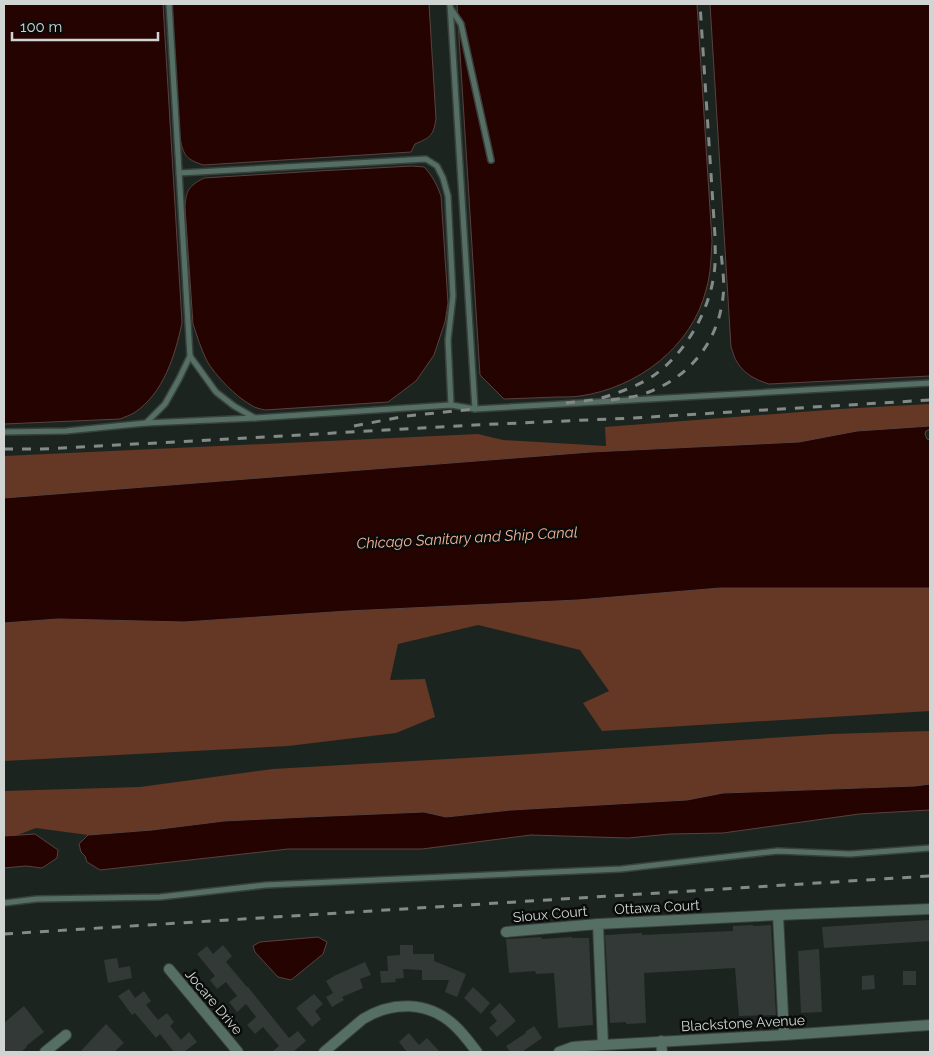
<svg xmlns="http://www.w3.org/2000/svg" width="934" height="1056" viewBox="0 0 934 1056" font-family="Raleway,sans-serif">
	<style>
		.green { fill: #653725 }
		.water { fill: #250300; stroke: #58423f }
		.building { fill: #323936 }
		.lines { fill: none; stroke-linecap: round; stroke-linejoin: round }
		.service-casing { stroke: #39403d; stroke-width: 8 }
		.minor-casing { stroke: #39403d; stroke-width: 12 }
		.service { stroke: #556f64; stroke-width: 5 }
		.minor { stroke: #556f64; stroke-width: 10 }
		.rail { stroke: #848a87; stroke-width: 3; stroke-dasharray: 9 9; stroke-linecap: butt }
		.labels { text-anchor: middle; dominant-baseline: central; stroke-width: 5; stroke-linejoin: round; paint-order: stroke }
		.street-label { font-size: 14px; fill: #d0d5d3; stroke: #090c0a }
		.water-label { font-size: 15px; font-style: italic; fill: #f7b399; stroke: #090c0a }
	</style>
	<rect width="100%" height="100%" fill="#1c2420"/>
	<g class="green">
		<path d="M930 404V426L857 431 799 442 591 452 4 498V456L478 434 503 440 606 446 605 427 840 409Z"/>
		<path d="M720 588H930V711L602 731 583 703 609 691 580 650 478 625 398 644 390 680 425 679 435 717 396 733 288 746 4 761V623L58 619 184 622 348 611 578 600Z"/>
		<path d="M930 731V784L915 786 723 793 687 800 511 810 446 817 424 812 306 817 224 821 152 830 88 835 36 828 15 836H4V791L140 787 273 769 500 756 831 734Z"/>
	</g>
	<g class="water">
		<path d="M4 4H163L182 323C175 355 164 393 134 413 130 415 125 417 120 419L4 424Z"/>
		<path d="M172 4H429L436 119C433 136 431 137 415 144L411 152 203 165C186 159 184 156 180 139Z"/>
		<path d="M457 4H697L712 241C711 257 711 274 706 290 692 347 637 388 580 396 573 397 565 397 557 397 539 398 522 398 504 399L480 375Z"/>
		<path d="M710 4H930V376L769 384C756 380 744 374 737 362 734 358 733 351 731 347Z"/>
		<path d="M412 166 424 167C432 175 437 185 441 196L448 303 445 322 434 355 416 381 388 402 265 410C261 409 255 408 251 405 236 397 215 375 207 361 201 349 197 336 193 324L185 207C186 190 189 186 204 178L318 171Z"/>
		<path d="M930 426V429L926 431 925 434 927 439 930 440V588H720L578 600 348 611 184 622 58 619 4 623V498L591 452 799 442 857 431Z"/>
		<path d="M930 784V810L859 814 723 833 670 834 628 838 531 835 422 849H288L100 870 87 862 85 856 81 852 79 844 88 835 152 830 224 821 306 817 424 812 446 817 511 810 687 800 723 793 915 786Z"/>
		<path d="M35 834 58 850 57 858 42 868 26 866 4 868V836Z"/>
		<path d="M318 937 327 942 323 954 291 980 278 977 255 952 253 946 260 942Z"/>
	</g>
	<g class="building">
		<path d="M930 920V941L824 948 822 927Z"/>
		<path d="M753 925V926L771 925 776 1015 739 1016 735 968 644 973 646 1023 626 1024V1022L610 1023 605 935 642 933V935L733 931V926Z"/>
		<path d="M541 937 542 939 572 937V938H589L593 1025 558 1028 554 973 536 974 535 971 509 973 506 939Z"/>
		<path d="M223 945 232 956 226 962 247 987H248L289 1038 298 1031 306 1041 293 1052H272L279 1046 263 1027 255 1034 247 1025 256 1017 246 1004 237 1012 229 1002 237 996 226 982 217 989 210 980 215 976 197 954 207 946 213 954Z"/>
		<path d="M400 945H413V954H434V961L466 974 457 997 445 992 449 980H422V970L403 969 404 978 395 979 396 982 381 983 380 971H388L387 956 400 955Z"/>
		<path d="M819 949 822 1012 801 1013 798 951Z"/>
		<path d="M117 958 119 968 130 966 132 978 108 983 104 960Z"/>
		<path d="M365 962 371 975 360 979 363 988 342 997 344 1000 332 1007 326 997 333 993 326 981 336 975Z"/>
		<rect x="903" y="971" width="13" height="14"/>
		<path d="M874 975 875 989 862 990V976Z"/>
		<path d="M473 987 490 1003 481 1014 464 998Z"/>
		<path d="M129 989 135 998 144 991 151 1001 146 1005 158 1020 167 1013 174 1022 170 1026 181 1040 189 1032 197 1042 184 1052H174L160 1034 156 1038 135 1013 132 1015 118 996Z"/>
		<path d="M314 994 323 1004 315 1011 321 1019 312 1027 296 1008Z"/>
		<path d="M500 1003 516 1021 497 1037 489 1028 497 1021 490 1012Z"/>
		<path d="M24 1006 44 1032 26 1046 27 1047 21 1052H4V1023Z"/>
		<path d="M106 1024 124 1043 114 1052H80Z"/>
		<path d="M534 1026 542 1038 522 1052H510L506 1046 526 1033 525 1032Z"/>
		<path d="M409 1033 419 1045 427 1038 440 1052H407L399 1042Z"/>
	</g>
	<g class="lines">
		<g class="service-casing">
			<g id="service">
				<path d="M169 4 190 356 216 392 234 406 255 418"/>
				<path d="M450 4 475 409"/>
				<path d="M451 9 461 24 491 160"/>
				<path d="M179 173 426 159 437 166 443 178 448 196 453 296 448 340 451 405"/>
				<path d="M146 423 165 404 179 379 190 356"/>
				<path d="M4 432 66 431 146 423 255 418 451 405 475 409 930 383"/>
				<path d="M4 903 37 899 160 897 266 885 621 869 778 851 850 854 930 848"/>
			</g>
		</g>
		<g class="minor-casing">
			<g id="minor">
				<path d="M778 915 784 1035"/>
				<path d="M506 932 598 924"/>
				<path d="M169 969 238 1052"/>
				<path d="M661 1041 662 1052"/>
				<path d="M603 1045 598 924 778 915 930 909"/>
				<path d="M45 1052 66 1035"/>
				<path d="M324 1052 363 1019C392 1001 428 1001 454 1025 463 1033 470 1043 477 1052"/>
				<path d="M559 1052 573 1047 585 1046 784 1035 930 1025"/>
			</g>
		</g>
		<use href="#service" class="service"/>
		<use href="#minor" class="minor"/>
		<g class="rail">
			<path d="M611 400C623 398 637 397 649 392 690 376 718 342 723 297 725 282 722 266 721 251"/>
			<path d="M566 403C580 401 595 401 608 396 623 391 639 385 653 376 685 354 709 312 714 274 716 261 715 249 715 236L700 4"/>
			<path d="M354 426 406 416 475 409"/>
			<path d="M4 449H42L212 440 474 425 633 418 930 400"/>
			<path d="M4 934 930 876"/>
		</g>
	</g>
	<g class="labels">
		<g class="street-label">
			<text transform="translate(657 907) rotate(-3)">Ottawa Court</text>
			<text transform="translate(550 914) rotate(-5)">Sioux Court</text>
			<text transform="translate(214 1002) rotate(50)">Jocare Drive</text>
			<text transform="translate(743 1023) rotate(-3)">Blackstone Avenue</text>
		</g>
		<g class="water-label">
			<text transform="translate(467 538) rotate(-3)">Chicago Sanitary and Ship Canal</text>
		</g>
	</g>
	<rect width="934" height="1056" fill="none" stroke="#d0d5d3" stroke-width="10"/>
	<path d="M12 32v8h146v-8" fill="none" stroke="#d0d5d3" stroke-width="2.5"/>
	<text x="20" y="32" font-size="15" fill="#d0d5d3" stroke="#090c0a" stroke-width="4" paint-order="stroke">100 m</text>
</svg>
